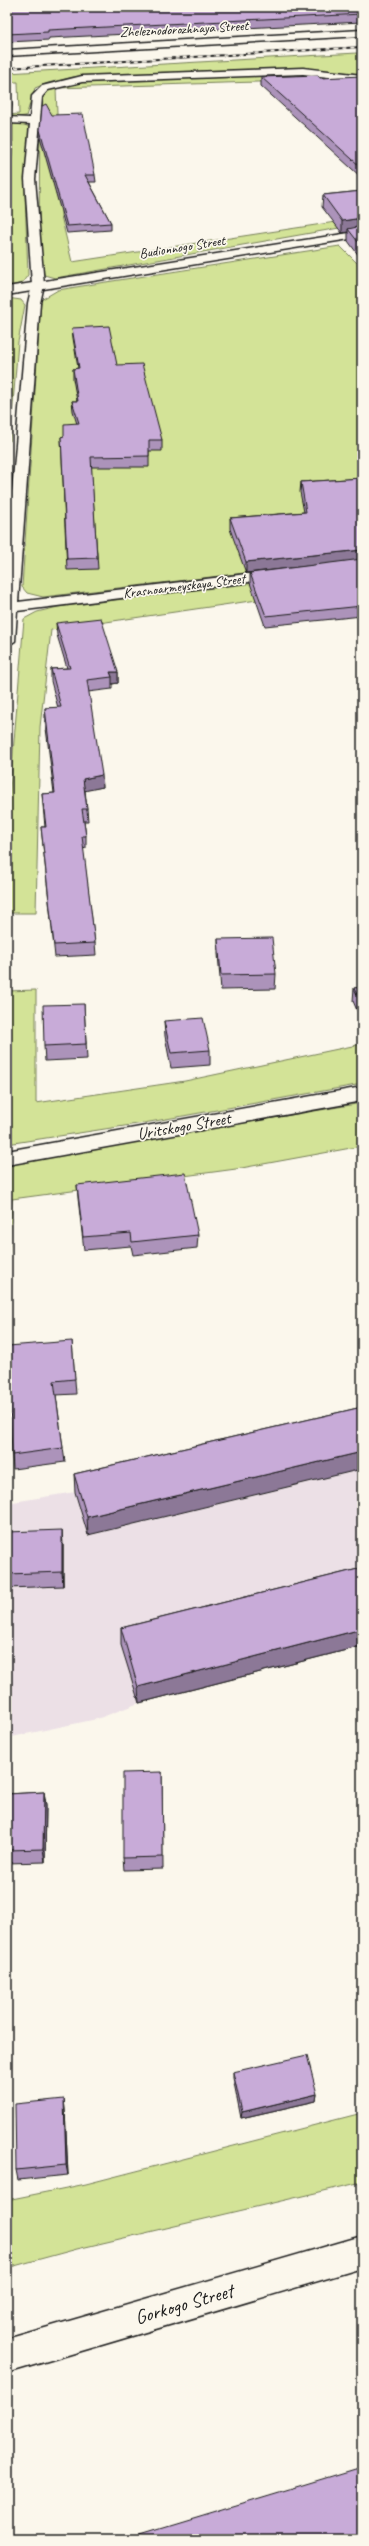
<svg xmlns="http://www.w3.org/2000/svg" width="369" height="2546" viewBox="0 0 369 2546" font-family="Caveat,sans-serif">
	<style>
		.built { fill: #ece0e6 }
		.green { fill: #d3e397; stroke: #78805a }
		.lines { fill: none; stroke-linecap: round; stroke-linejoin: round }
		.minor-casing { stroke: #1c1c1c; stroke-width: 3 }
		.tertiary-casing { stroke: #1c1c1c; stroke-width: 3 }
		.minor { fill: #fbf7ec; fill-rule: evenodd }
		.tertiary { fill: #fbf7ec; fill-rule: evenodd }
		.rail-casing { stroke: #1c1c1c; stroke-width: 2 }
		.rail { stroke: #fbf7ec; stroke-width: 1.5; stroke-dasharray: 4; stroke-linecap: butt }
		.wall { fill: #ac93ba; stroke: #1c1c1c }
		.shaded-wall { fill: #8c7897; stroke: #1c1c1c }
		.building { fill: #c8abd8; stroke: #1c1c1c }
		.labels { text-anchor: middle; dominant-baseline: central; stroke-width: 3.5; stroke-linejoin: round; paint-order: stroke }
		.far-street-label { font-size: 14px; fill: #1c1c1c; stroke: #fbf7ec }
		.street-label { font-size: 17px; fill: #1c1c1c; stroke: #fbf7ec }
		.near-street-label { font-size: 20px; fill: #1c1c1c; stroke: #fbf7ec }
	</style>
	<rect width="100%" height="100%" fill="#fbf7ec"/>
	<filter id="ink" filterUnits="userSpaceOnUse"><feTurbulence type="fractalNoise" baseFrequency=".025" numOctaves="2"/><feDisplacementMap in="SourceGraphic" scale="8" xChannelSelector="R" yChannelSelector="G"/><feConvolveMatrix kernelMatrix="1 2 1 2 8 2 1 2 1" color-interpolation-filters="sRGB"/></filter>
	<g filter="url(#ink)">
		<path class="built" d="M362 1425V1646L139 1703 97 1719 7 1738V1503L75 1492Z"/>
		<g class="green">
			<path d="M357 53 362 62V76L310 70 73 77 48 83 35 88 26 116 7 118V115L19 114 18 82H7V73Z"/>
			<path d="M310 73 358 79 56 88 61 216 72 262 362 218V224L55 278 44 275 39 238 40 100 47 90 72 82Z"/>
			<path d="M7 122 21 123 29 127 25 195 28 275 22 283 7 287V205L13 145V125H7Z"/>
			<path d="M340 246 362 268V559L43 597 27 593 22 587 41 300 58 290 106 282Z"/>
			<path d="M7 298 21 300 25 305 18 342 10 441H7Z"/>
			<path d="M362 570 278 597 51 630 40 727 36 913H7V826L24 619 37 612 58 607Z"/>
			<path d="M36 990V1103L185 1081 362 1044V1084L144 1123 7 1144V991Z"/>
			<path d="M362 1103V1146L236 1169 12 1199 7 1297V1167L29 1159Z"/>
			<path d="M362 2113V2182L77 2249 7 2268V2200L86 2184Z"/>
		</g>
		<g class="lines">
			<g class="minor-casing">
				<g id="minor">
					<path d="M362 30V36L7 56V50Z"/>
					<path d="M303 68 362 75V81L303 74 82 82 48 90 42 97 35 179 44 285 40 303 18 602 280 570 287 574 280 578 17 611 15 641 7 646V551L28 303 32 285 25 179 30 124 7 123V117L30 118 32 96 42 86 82 76Z"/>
					<path d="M362 1087V1101L7 1165V1151Z"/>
				</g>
			</g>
			<g class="tertiary-casing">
				<g id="tertiary">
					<path d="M362 231V237L7 295V287Z"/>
					<path d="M362 2236V2268L7 2373V2339Z"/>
				</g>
			</g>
			<use href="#minor" class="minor"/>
			<use href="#tertiary" class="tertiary"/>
			<g class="rail-casing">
				<path id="rail" d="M7 68 362 47"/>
			</g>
			<use href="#rail" class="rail"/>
		</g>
		<g class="wall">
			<path d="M7 7H362V22L49 38V40L7 42Z"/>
			<path d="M261 77 320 78 362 77V178L261 86Z"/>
			<path d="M52 115 95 175 96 182H89L111 223V230L67 233 40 137V130Z"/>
			<path d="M362 191V260L348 241V232L342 233 322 207 323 195Z"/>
			<path d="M72 328 117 365 162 440V451H149V467H91L98 569 67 570 61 437 64 436 77 424 73 411 72 401H77L73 379V369L78 368 73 338Z"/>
			<path d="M362 478V616L265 626 250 583V573L301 567 246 573 230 529V518L304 512 300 492 301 482Z"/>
			<path d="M56 623 118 672V683L112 684V689L88 692 103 787 85 790 87 809 88 821H84L86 836V848L83 849 95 943 96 955 55 957 41 827H45L42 794 54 793 45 720V708H58L51 681V669L67 668 57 635Z"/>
			<path d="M218 939 276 974 275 989 221 990 218 954Z"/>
			<path d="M362 987V1022L353 1001 354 988Z"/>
			<path d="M84 1004 87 1059 45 1061 44 1046Z"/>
			<path d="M164 1021 210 1050V1065L171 1068 165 1036Z"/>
			<path d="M77 1185 198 1235 197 1248 133 1255 131 1246 84 1250 78 1198Z"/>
			<path d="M72 1341 76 1394 56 1395 63 1448 65 1462 13 1469 12 1455Z"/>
			<path d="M362 1407 88 1535 75 1492 74 1474Z"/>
			<path d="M7 1532 63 1544V1586L7 1588Z"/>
			<path d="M362 1568V1646L139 1703 121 1645V1628Z"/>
			<path d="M162 1772 163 1869 124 1870 123 1858Z"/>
			<path d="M44 1792 46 1805 45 1862 7 1863V1794Z"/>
			<path d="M233 2072 317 2094 316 2101 241 2118 233 2078Z"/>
			<path d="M64 2099 65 2110 68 2175 18 2180 16 2170Z"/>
		</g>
		<g class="shaded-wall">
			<path d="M11 96 12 105 11 116H9L10 125 7 145V107Z"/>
			<path d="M362 218V230L348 229V232L342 233V221Z"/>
			<path d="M362 550V560L246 573V562Z"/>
			<path d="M110 672H118V683L112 684V677Z"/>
			<path d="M102 775 103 787 84 791 83 779Z"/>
			<path d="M362 1452V1469L88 1535 87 1517Z"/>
			<path d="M62 1530 63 1544V1586L62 1572Z"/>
			<path d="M362 1629V1646L139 1703 138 1687Z"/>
			<path d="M44 1792 46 1805 45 1862 43 1849Z"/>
			<path d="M317 2094 316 2101 241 2118 242 2112Z"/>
			<path d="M64 2099 65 2110 68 2175 66 2165Z"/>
		</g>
		<g class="building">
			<path d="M7 7H362V14L48 30V32L7 34Z"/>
			<path d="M318 75 320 78 361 76 362 77V168L261 77Z"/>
			<path d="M7 96H11L10 107H7Z"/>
			<path d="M46 104 52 115 83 114 95 175H85L111 223 67 226 40 130 42 106Z"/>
			<path d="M7 115H9L7 131Z"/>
			<path d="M362 191V218L342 221 323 195Z"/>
			<path d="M362 226V247L348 229Z"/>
			<path d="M109 326 117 365 142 364 162 440H149V456L91 457 97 558 67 559 61 437 64 436V424L79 423 72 401H78L73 369 79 368 72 328Z"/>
			<path d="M362 478V550L246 562 230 518 306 512 301 482Z"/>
			<path d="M362 559V606L266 616 250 573Z"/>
			<path d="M101 618 118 672H110L112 677 87 680 102 775 83 779 87 809H82L86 836H82L95 943 54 945 41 827H46L42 794 55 793 45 708 61 707 51 669 70 668 56 623Z"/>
			<path d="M272 938 276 974 221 975 218 939Z"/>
			<path d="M362 987V1006L354 988Z"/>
			<path d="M84 1004 86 1044 44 1046 43 1005Z"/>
			<path d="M203 1018 210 1050 171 1053 164 1021Z"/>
			<path d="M185 1173 198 1235 132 1242 131 1233 83 1237 77 1185Z"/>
			<path d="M72 1341 75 1379 54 1381 63 1448 12 1455 8 1346Z"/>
			<path d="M362 1407V1452L87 1517 74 1474Z"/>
			<path d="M62 1530V1572L7 1574V1532Z"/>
			<path d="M362 1568V1629L138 1687 121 1628Z"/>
			<path d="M162 1772 163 1857 123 1858V1773Z"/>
			<path d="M44 1792 43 1849 7 1850V1794Z"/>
			<path d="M307 2055 317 2094 242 2112 233 2072Z"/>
			<path d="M64 2099 66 2165 16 2170 15 2104Z"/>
			<path d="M362 2467V2539H124Z"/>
		</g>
	</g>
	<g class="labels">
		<g class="far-street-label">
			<text transform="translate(184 29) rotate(-3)">Zheleznodorozhnaya Street</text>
			<text transform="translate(182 247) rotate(-9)">Budionnogo Street</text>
			<text transform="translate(184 586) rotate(-7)">Krasnoarmeyskaya Street</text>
		</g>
		<g class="street-label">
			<text transform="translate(184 1126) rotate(-10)">Uritskogo Street</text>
		</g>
		<g class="near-street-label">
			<text transform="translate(184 2304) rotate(-16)">Gorkogo Street</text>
		</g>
	</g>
	<rect width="369" height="2546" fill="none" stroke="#fbf7ec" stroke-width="24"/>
	<rect x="12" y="12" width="345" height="2522" fill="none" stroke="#1c1c1c" stroke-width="1.5" filter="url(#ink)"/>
</svg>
